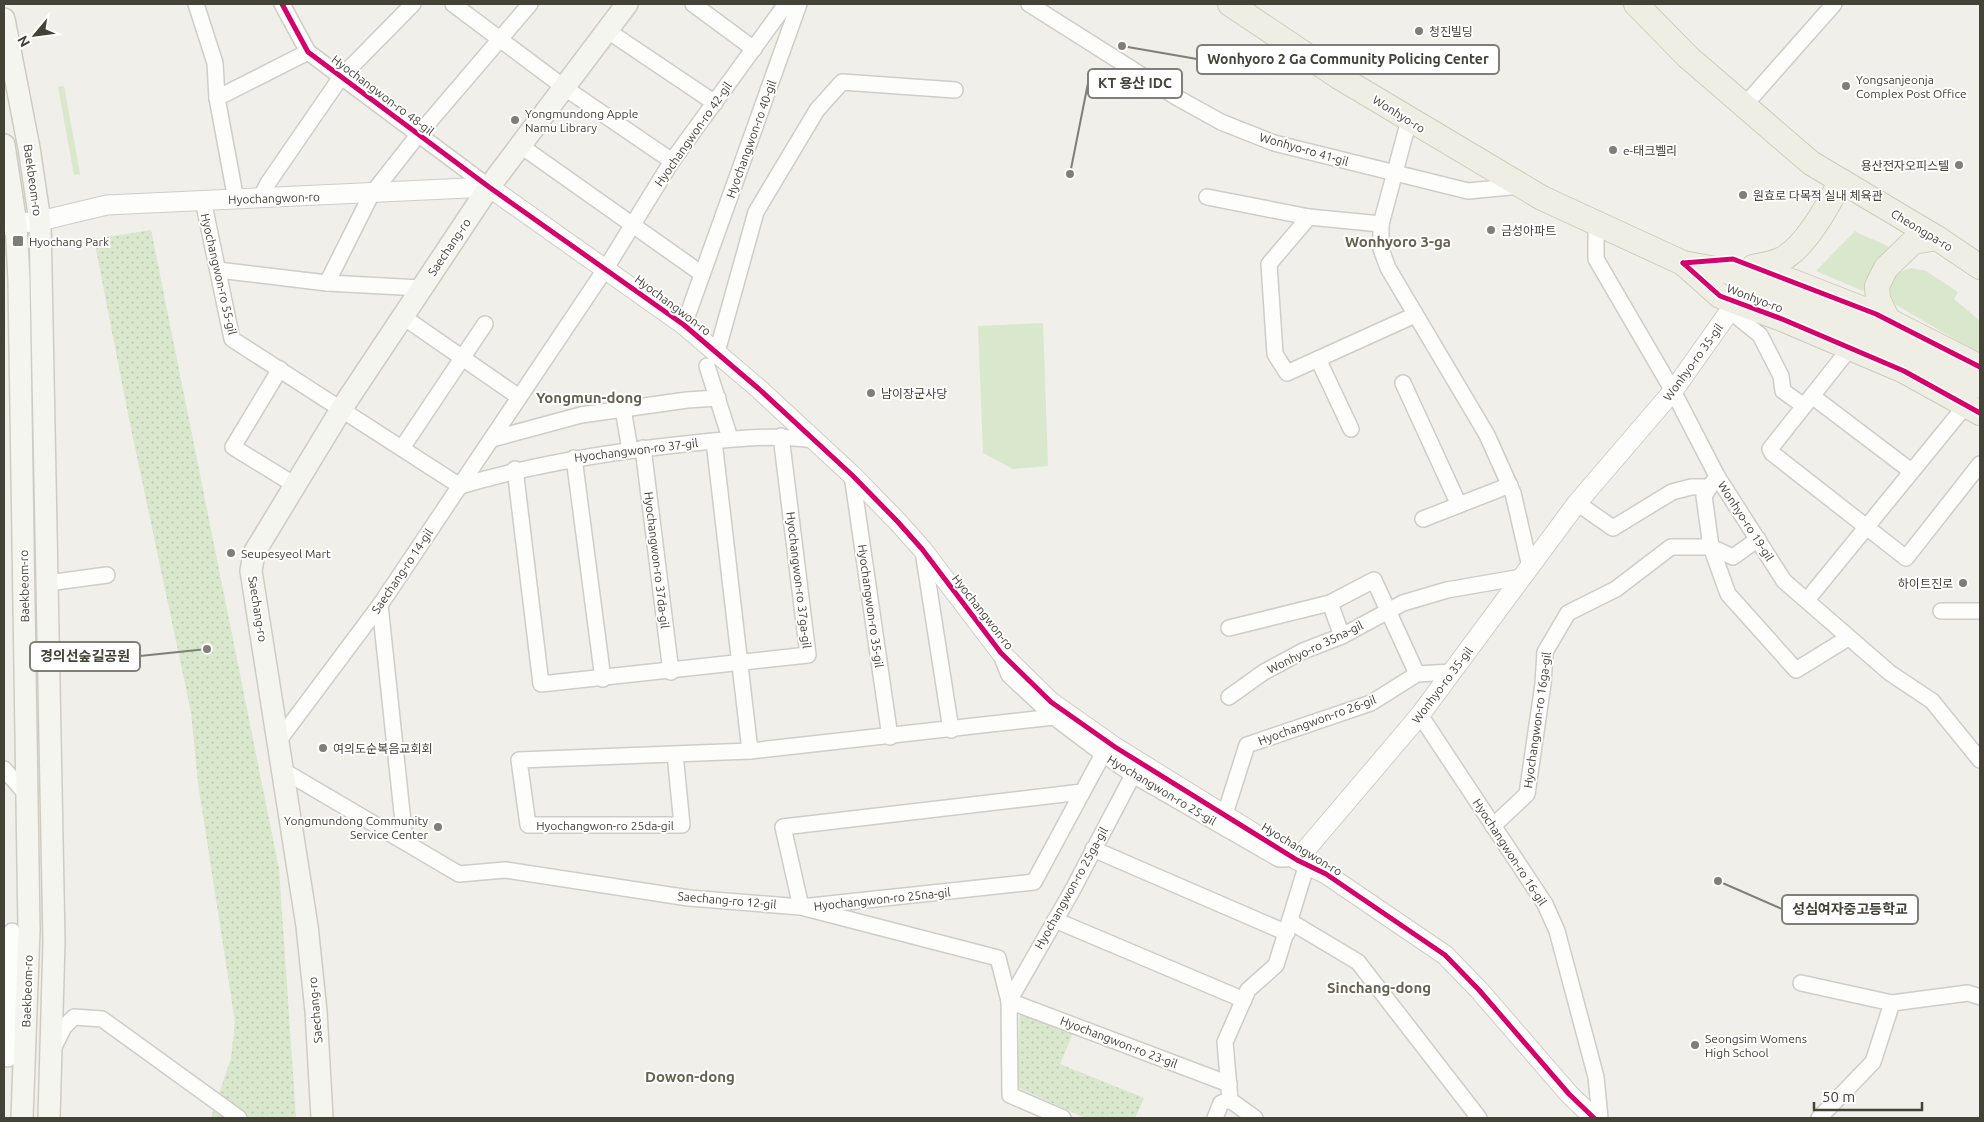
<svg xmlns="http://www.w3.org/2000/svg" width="1984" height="1122" viewBox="0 0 1984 1122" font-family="Ubuntu,'Noto Sans KR',sans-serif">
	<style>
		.grass { fill: #d9e7cd }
		.park { fill: url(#park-dots) }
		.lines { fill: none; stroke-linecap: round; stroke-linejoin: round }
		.minor-casing { stroke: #cecdc8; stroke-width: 18 }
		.tertiary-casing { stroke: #cecdc8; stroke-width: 21 }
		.secondary-casing { stroke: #ceccc2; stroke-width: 24 }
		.primary-casing { stroke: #d0ccba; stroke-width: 26 }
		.minor { stroke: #fdfdfc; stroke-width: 15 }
		.tertiary { stroke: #fdfdfc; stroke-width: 19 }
		.secondary { stroke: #f5f5f0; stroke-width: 21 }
		.primary { stroke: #efeee5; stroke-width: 24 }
		.cycleway-casing { stroke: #fff; stroke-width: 8 }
		.cycleway { stroke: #d6006c; stroke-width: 5 }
		.poi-dot { fill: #807e76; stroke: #fff; stroke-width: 2 }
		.labels { text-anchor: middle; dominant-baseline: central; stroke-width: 4; stroke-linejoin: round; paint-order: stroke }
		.poi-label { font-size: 12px; fill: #444137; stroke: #fff; text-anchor: start }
		.street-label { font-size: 12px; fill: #444137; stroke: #fff }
		.quarter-label { font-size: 15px; font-weight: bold; fill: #666050; stroke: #fff }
		.leader { fill: none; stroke: #807e76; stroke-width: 2 }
		.callout-dot { fill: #807e76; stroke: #fff; stroke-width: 2 }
		.callout { fill: #fff; stroke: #807e76; stroke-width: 2 }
		.callout-label { font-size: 14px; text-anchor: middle; font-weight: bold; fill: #444137 }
	</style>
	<defs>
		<pattern id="park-dots" width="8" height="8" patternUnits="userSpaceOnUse" patternTransform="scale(1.25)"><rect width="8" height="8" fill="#d9e7cd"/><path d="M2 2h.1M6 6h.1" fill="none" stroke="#bbc7b1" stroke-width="1.8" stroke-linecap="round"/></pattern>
	</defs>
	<rect width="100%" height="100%" fill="#f0efea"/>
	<g class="grass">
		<path d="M64 86 80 174 74 175 58 87Z"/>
		<path d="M1855 231C1866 238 1877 240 1889 247L1863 291 1816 271Z"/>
		<path d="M1911 268 1926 271 1958 292 1954 299 1980 321V354L1893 303C1886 282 1891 274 1911 268Z"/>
		<path d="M1043 323 1048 466 1013 469 983 453 978 326Z"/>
	</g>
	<g class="park">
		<path d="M151 230 279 869 296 1118H211L231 1058 235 1022 198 783 191 712 129 419 94 239Z"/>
		<path d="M1020 1010 1073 1033 1060 1064 1144 1098 1135 1118H1085L1017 1087Z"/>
	</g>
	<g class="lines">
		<g class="minor-casing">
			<g id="minor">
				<path d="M196 4 215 63 217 98 236 200"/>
				<path d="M282 4 308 52 489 187"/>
				<path d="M453 4 565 88 672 161"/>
				<path d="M693 4 754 49"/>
				<path d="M1029 4 1176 97 1221 122 1274 143 1468 191 1521 186"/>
				<path d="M608 31 715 103"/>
				<path d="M217 98 308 52"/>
				<path d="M1744 106 1834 4"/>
				<path d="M1409 120 1381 224V249L1388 268 1487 435 1513 493 1530 567"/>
				<path d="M521 146 702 274"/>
				<path d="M1207 197 1309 217 1381 224"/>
				<path d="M260 199 268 183 341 77 413 4"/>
				<path d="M203 200 232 339 460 486C534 464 608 452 685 444 730 439 770 434 814 440"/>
				<path d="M1309 217 1269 264 1275 354 1287 373 1415 315"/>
				<path d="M1596 223V259L1673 391 1717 476 1784 581 1890 673 1932 701 1980 760"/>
				<path d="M218 270 327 283"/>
				<path d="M421 288 327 283 371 195 418 135 530 4"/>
				<path d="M1730 311 1760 335 1781 376 1783 391 1804 406"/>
				<path d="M402 316 519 397"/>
				<path d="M684 325 799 4"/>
				<path d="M1850 348 1770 449 1772 453 1906 558 1980 464"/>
				<path d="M717 352 756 212 817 110 842 82 955 90"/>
				<path d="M1318 359 1351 429"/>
				<path d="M707 366 730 438"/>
				<path d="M280 369 233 447 295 485"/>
				<path d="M1403 383 1459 505"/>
				<path d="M1812 396 1911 471"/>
				<path d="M623 409 630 450"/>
				<path d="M492 439 581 415 687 400 718 398"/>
				<path d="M714 441 750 751"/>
				<path d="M402 448 485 324"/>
				<path d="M643 448 671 672"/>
				<path d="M574 458 603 679"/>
				<path d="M515 469 541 684 808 655 781 436"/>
				<path d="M852 475 890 737"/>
				<path d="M1717 476 1704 496 1711 547 1728 594 1796 670 1848 638"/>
				<path d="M1577 503 1613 528 1672 492 1691 487H1708"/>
				<path d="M1423 519 1510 485"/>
				<path d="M923 551 951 730"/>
				<path d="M48 583 107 575"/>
				<path d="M1807 600 1966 405"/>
				<path d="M1330 603 1374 580 1417 674"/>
				<path d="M380 605 405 841"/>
				<path d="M1941 611H1980"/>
				<path d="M1229 628 1330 603 1342 636"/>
				<path d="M1001 655 1009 675 1054 717 1103 754 1133 775 1279 859H1286"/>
				<path d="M1229 697 1264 672 1303 651 1342 636 1403 603 1447 590 1522 577"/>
				<path d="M1420 715 1545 904 1557 931 1596 1077 1600 1118"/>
				<path d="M279 740 380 605 606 268 672 161 786 4"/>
				<path d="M675 754 682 825H528L519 760 750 751 1054 717"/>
				<path d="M4 769 27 795"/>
				<path d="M284 771 459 874 505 870 689 898 801 907 998 958 1009 1001 1010 1095 1063 1118"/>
				<path d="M1133 775 1072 891 1009 1001 1229 1084"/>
				<path d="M1082 792 783 827 801 907 1034 882 1103 754"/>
				<path d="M1225 814 1247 745 1371 703 1417 674 1452 672"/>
				<path d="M1493 826 1527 794 1543 684 1545 652 1568 613 1616 589 1671 547H1711L1733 557 1758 539"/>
				<path d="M1093 849 1287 933"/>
				<path d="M1055 920 1244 1000"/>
				<path d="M1291 922 1358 962 1479 1118"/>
				<path d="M1801 983 1892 1003"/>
				<path d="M54 1047 64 1027 74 1017 102 1019 239 1118"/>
				<path d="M8 1059 12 931"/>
				<path d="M1215 1118 1221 1103 1230 1100"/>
				<path d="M1255 1118 1230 1100 1225 1042 1248 990 1276 965 1307 864"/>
				<path d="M1819 1118 1873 1062 1892 1003 1968 993 1980 997"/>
			</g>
		</g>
		<g class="tertiary-casing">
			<g id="tertiary">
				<path d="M4 225 40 221 107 205 489 187 684 325 759 389 852 475 897 521 922 549 1001 653 1051 702 1115 747 1297 860 1326 874 1445 955 1479 990 1569 1094 1594 1118"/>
				<path d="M1297 860 1420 715 1577 503 1673 391 1736 302"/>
			</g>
		</g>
		<g class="secondary-casing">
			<g id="secondary">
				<path d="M4 19 29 148 40 221 54 942 49 1118"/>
				<path d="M4 145 16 224 19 280 29 930 22 1118"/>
				<path d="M322 1118 316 1011 307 926 251 571 254 553 342 408 489 187 627 4"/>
			</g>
		</g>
		<g class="primary-casing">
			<g id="primary">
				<path d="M1230 4 1339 77 1542 198 1683 263 1726 271 1898 343 1980 386"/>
				<path d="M1636 4 1688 57 1811 163 1937 238 1980 267"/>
				<path d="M1683 263 1720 296 1782 319 1904 371 1980 413"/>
				<path d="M1753 267C1762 265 1772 264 1780 260 1805 249 1828 205 1841 181"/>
				<path d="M1789 280 1876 314 1980 367"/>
				<path d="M1887 318 1878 299 1877 286 1886 268 1913 242 1937 238"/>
			</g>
		</g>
		<use href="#minor" class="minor"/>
		<use href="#tertiary" class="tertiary"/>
		<use href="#secondary" class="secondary"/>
		<use href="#primary" class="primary"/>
		<g class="cycleway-casing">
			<g id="cycleway">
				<path d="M282 4 308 52 489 187 684 325 759 389 852 475 897 521 922 549 1001 653 1051 702 1115 747 1297 860 1326 874 1445 955 1479 990 1569 1094 1594 1118"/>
				<path d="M1683 263 1720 296 1782 319 1904 371 1980 413"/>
				<path d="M1683 263 1733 259 1876 314 1980 367"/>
			</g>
		</g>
		<use href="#cycleway" class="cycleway"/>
	</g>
	<g class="poi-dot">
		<circle cx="1419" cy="31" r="5"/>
		<circle cx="1846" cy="86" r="5"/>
		<circle cx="515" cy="120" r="5"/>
		<circle cx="1613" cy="150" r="5"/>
		<circle cx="1959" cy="165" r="5"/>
		<circle cx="1743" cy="195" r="5"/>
		<circle cx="1491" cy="230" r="5"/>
		<rect x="12" y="235" width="12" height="12" rx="2.5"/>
		<circle cx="871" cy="393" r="5"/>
		<circle cx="231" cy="553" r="5"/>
		<circle cx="1963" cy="583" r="5"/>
		<circle cx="323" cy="748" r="5"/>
		<circle cx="438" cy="827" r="5"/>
		<circle cx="1695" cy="1045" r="5"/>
	</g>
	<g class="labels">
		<g class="poi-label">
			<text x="1429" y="31">청진빌딩</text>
			<text x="1856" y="79">Yongsanjeonja<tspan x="1856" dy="14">Complex Post Office</tspan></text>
			<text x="525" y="113">Yongmundong Apple<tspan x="525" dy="14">Namu Library</tspan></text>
			<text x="1623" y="150">e-태크벨리</text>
			<text x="1949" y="165" text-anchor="end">용산전자오피스텔</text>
			<text x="1753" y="195">원효로 다목적 실내 체육관</text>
			<text x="1501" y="230">금성아파트</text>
			<text x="29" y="241">Hyochang Park</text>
			<text x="881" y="393">남이장군사당</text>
			<text x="241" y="553">Seupesyeol Mart</text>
			<text x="1953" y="583" text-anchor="end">하이트진로</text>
			<text x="333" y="748">여의도순복음교회회</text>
			<text x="428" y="820" text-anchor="end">Yongmundong Community<tspan x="428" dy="14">Service Center</tspan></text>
			<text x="1705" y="1038">Seongsim Womens<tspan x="1705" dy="14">High School</tspan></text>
		</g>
		<g class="street-label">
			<text transform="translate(383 95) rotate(37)">Hyochangwon-ro 48-gil</text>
			<text transform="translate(1399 114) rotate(32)">Wonhyo-ro</text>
			<text transform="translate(693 134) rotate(-55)">Hyochangwon-ro 42-gil</text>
			<text transform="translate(751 139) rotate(-70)">Hyochangwon-ro 40-gil</text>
			<text transform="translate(1304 149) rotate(16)">Wonhyo-ro 41-gil</text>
			<text transform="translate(33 180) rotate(82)">Baekbeom-ro</text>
			<text transform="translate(274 198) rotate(-2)">Hyochangwon-ro</text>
			<text transform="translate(1922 230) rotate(31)">Cheongpa-ro</text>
			<text transform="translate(449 247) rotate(-56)">Saechang-ro</text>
			<text transform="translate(219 274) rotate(77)">Hyochangwon-ro 55-gil</text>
			<text transform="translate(1755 298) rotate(21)">Wonhyo-ro</text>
			<text transform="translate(673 305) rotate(37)">Hyochangwon-ro</text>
			<text transform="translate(1693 362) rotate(-54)">Wonhyo-ro 35-gil</text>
			<text transform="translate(636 450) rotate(-7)">Hyochangwon-ro 37-gil</text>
			<text transform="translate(1746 521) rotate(57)">Wonhyo-ro 19-gil</text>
			<text transform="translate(657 560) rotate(83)">Hyochangwon-ro 37da-gil</text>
			<text transform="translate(402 571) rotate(-56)">Saechang-ro 14-gil</text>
			<text transform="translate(799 580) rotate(83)">Hyochangwon-ro 37ga-gil</text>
			<text transform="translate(24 586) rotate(-91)">Baekbeom-ro</text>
			<text transform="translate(871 606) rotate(82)">Hyochangwon-ro 35-gil</text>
			<text transform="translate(258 609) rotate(81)">Saechang-ro</text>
			<text transform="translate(983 612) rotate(52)">Hyochangwon-ro</text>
			<text transform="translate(1315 647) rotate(-26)">Wonhyo-ro 35na-gil</text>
			<text transform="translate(1442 685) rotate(-53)">Wonhyo-ro 35-gil</text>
			<text transform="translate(1317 720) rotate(-20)">Hyochangwon-ro 26-gil</text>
			<text transform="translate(1537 720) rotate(-82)">Hyochangwon-ro 16ga-gil</text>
			<text transform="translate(1162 790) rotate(31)">Hyochangwon-ro 25-gil</text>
			<text x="605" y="825">Hyochangwon-ro 25da-gil</text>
			<text transform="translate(1302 849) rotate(31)">Hyochangwon-ro</text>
			<text transform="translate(1510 852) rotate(57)">Hyochangwon-ro 16-gil</text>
			<text transform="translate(1071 888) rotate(-61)">Hyochangwon-ro 25ga-gil</text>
			<text transform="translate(882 899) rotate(-6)">Hyochangwon-ro 25na-gil</text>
			<text transform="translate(727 900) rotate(5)">Saechang-ro 12-gil</text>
			<text transform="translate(27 991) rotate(-88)">Baekbeom-ro</text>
			<text transform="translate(315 1010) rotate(-95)">Saechang-ro</text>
			<text transform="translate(1119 1042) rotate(21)">Hyochangwon-ro 23-gil</text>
		</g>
		<g class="quarter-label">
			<text x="1398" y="241">Wonhyoro 3-ga</text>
			<text x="589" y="397">Yongmun-dong</text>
			<text x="1379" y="987">Sinchang-dong</text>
			<text x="690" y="1076">Dowon-dong</text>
		</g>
	</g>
	<path class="leader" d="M1122 46L1197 59M1070 174L1088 83M207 649L140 656M1718 881L1782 909"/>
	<g class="callout-dot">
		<circle cx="1122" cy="46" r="5"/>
		<circle cx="1070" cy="174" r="5"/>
		<circle cx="207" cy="649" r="5"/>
		<circle cx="1718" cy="881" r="5"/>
	</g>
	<g class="callout">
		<rect x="1197" y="45" width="302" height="29" rx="5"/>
		<rect x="1088" y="69" width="94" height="29" rx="5"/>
		<rect x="30" y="642" width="110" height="29" rx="5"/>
		<rect x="1782" y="895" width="136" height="29" rx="5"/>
	</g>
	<g class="callout-label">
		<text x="1348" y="64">Wonhyoro 2 Ga Community Policing Center</text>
		<text x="1135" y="88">KT 용산 IDC</text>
		<text x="85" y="661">경의선숲길공원</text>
		<text x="1850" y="914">성심여자중고등학교</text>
	</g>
	<rect width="1984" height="1122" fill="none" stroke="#444137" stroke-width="10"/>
	<g transform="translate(35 35) rotate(241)" stroke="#ffffff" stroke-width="4" paint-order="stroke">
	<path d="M0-4L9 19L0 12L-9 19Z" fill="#444137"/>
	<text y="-8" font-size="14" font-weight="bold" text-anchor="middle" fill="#444137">N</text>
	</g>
	<path d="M1814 1102v8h108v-8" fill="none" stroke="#444137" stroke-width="2.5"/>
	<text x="1822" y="1102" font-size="15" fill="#444137" stroke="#ffffff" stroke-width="4" paint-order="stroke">50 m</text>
</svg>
